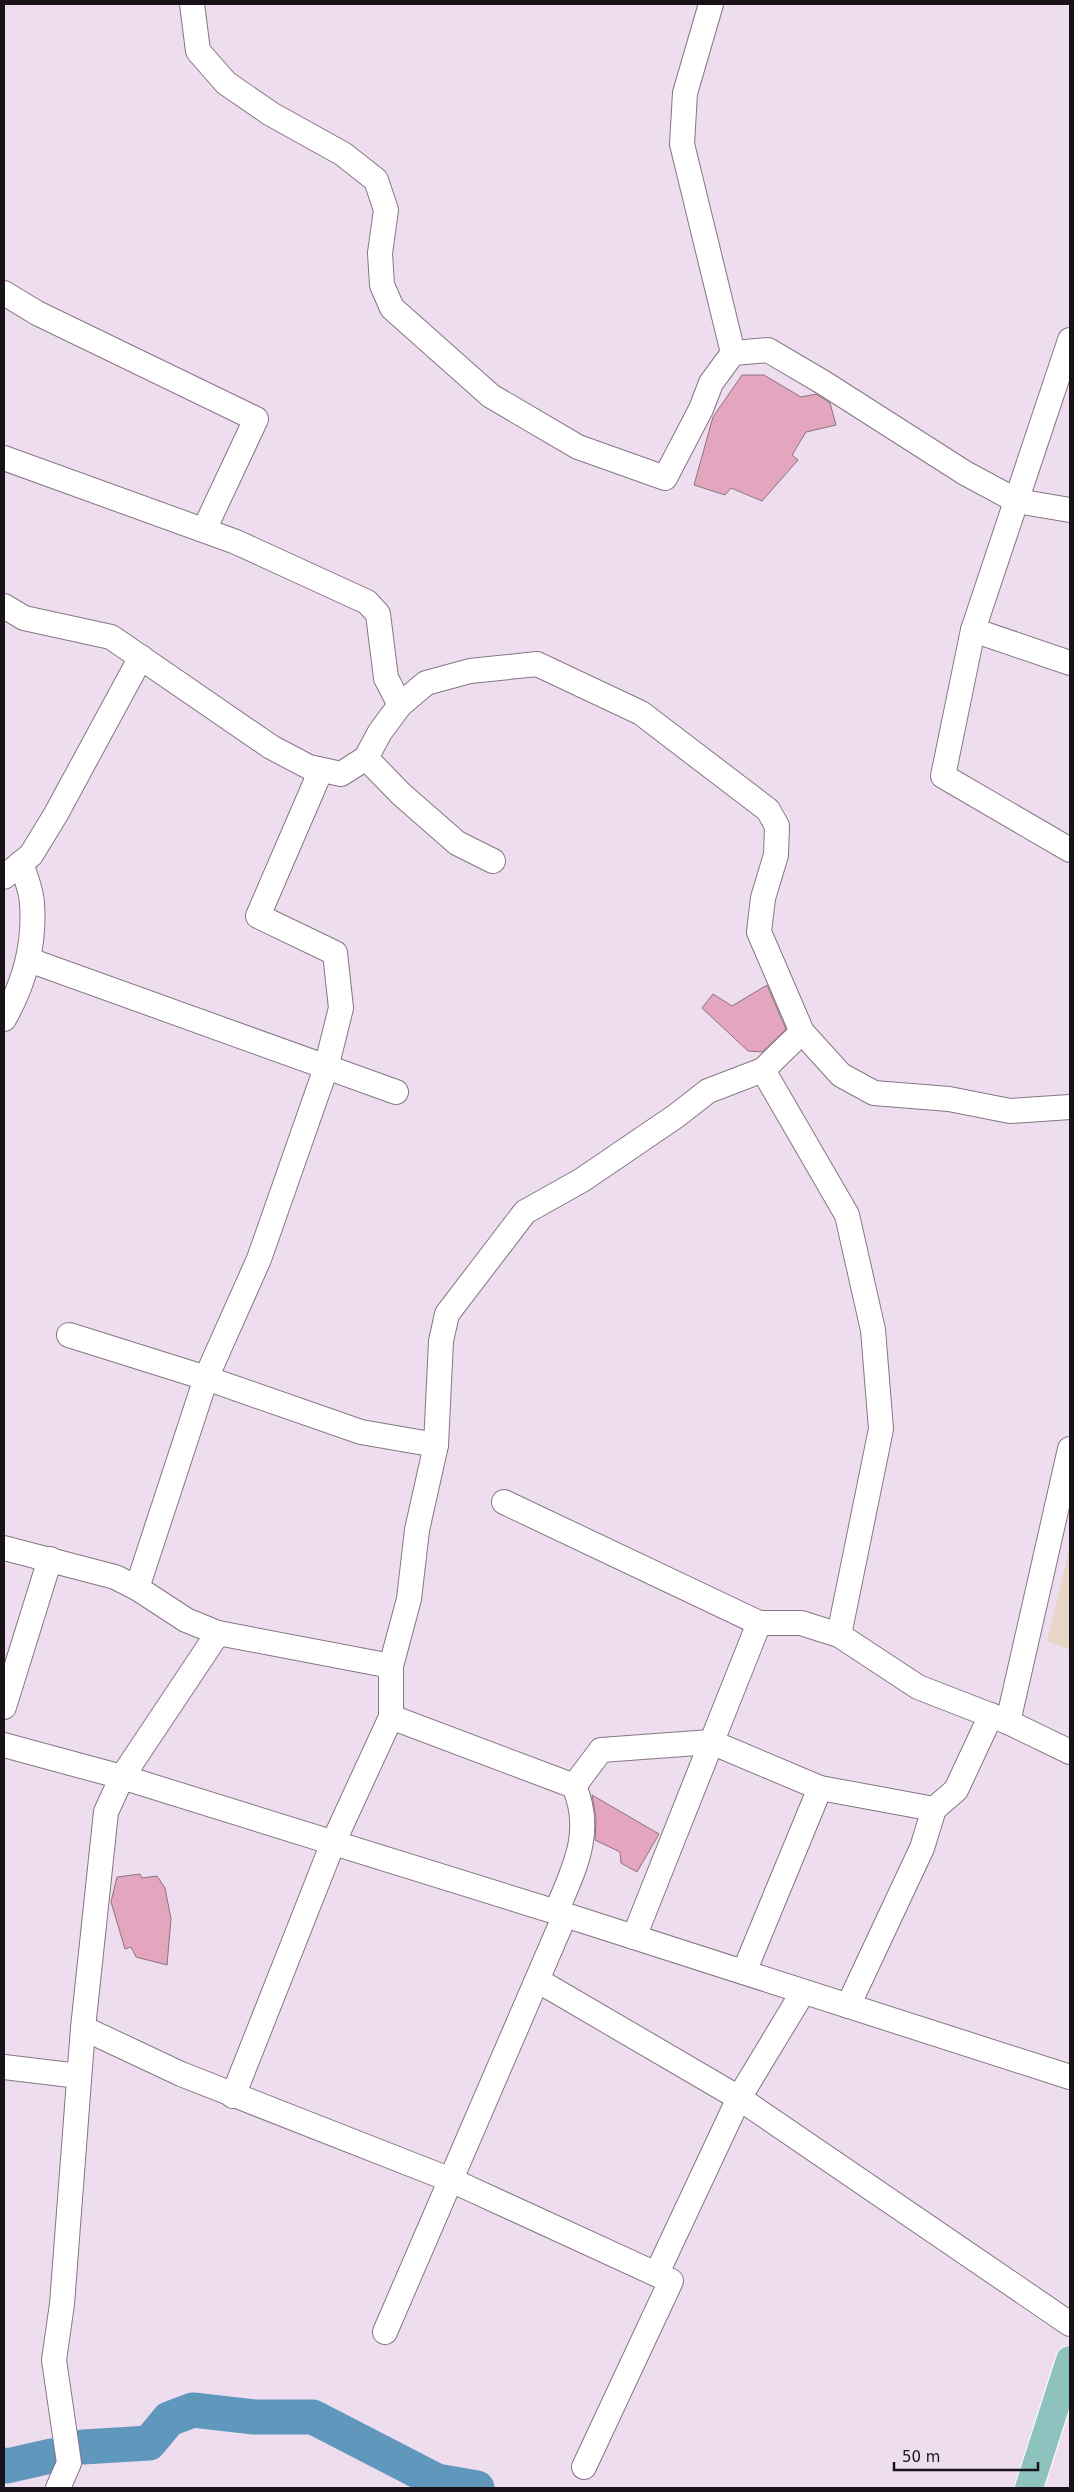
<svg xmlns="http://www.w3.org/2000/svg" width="1074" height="2492" viewBox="0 0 1074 2492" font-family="'DejaVu Sans',sans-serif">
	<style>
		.education { fill: #e7d6c5 }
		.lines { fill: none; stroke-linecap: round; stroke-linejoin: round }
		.river { stroke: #6097bc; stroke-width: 35 }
		.building { fill: #e4a5be; stroke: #8b757d }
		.minor-casing { stroke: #867685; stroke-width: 26 }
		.major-casing { stroke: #fff; stroke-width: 30 }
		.minor { stroke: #fff; stroke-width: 24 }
		.major { stroke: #8ec2bf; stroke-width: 28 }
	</style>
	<rect width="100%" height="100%" fill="#ede"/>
	<path class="education" d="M1070 1546V1650L1047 1641Z"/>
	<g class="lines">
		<g class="river">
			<path d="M83 2447 149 2443 169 2419 193 2410 254 2417H313L437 2481 477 2488"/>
			<path d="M4 2465 7 2466 51 2456"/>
		</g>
	</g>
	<g class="building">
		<path d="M742 375H764L801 397 816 394 830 403 836 425 806 432 792 455 798 460 762 501 731 488 725 495 694 485 713 417Z"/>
		<path d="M767 985 786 1029 762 1052 748 1051 702 1008 713 994 732 1006Z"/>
		<path d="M592 1795 659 1834 637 1872 621 1863 620 1852 595 1840 596 1817Z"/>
		<path d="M140 1874 142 1878 157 1876 165 1888 171 1919 167 1965 136 1957 131 1947 125 1949 111 1902 117 1877Z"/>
	</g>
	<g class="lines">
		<g class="minor-casing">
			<g id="minor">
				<path d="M192 4 198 51 226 83 271 114 343 154 376 180 386 210 380 253 382 285 392 308 491 396 578 447 665 478 701 409 711 383 733 353 768 350 824 383 965 473 1017 501 1070 510"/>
				<path d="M711 4 685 93 682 144 733 353"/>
				<path d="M4 293 37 313 256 419 204 530"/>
				<path d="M1070 340 973 630 943 776 1070 850"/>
				<path d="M4 458 236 542 367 602 378 614 386 678 400 705"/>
				<path d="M4 606 24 618 111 637 271 747 309 767 341 774 366 758 380 732 400 705 426 683 470 671 537 664 641 713 768 810 777 826 776 855 763 898 759 932 802 1032 841 1075 874 1093 949 1099 1010 1111 1070 1107"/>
				<path d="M973 630 1070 663"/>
				<path d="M366 758 401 794 457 843 493 861"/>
				<path d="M4 877 31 855 56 814 141 657"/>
				<path d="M29 960 396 1092"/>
				<path d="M4 1019C24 984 35 946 32 904 32 891 25 876 21 863"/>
				<path d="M763 1070 847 1215 873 1330 881 1429 839 1635"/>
				<path d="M69 1335 206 1378 361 1432 436 1445"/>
				<path d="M504 1502 759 1623H801L839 1635 918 1687 1008 1722 1070 1752"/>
				<path d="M4 1548 115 1577 137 1588 186 1620 218 1633 391 1666"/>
				<path d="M137 1588 206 1378 259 1259 326 1068 341 1008 335 953 258 916 321 770"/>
				<path d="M4 1707 50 1559"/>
				<path d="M391 1717 574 1786 601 1750 711 1742 820 1788 934 1809 956 1790 991 1715"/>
				<path d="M1008 1722 1070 1449"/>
				<path d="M4 1745 122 1777 556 1912 1070 2077"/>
				<path d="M556 1912C574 1869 594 1832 574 1786"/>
				<path d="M634 1937 759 1623"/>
				<path d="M744 1972 820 1788"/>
				<path d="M537 1980 739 2098 1070 2324"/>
				<path d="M848 2006 922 1848 934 1809"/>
				<path d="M83 2028 181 2074 451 2180 671 2281 584 2467"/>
				<path d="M4 2067 79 2076"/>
				<path d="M233 2096 333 1843 391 1717V1666L409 1599 417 1530 436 1445 441 1341 447 1314 525 1212 582 1180 676 1116 708 1091 763 1070 802 1032"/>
				<path d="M657 2273 739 2098 803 1992"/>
				<path d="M385 2332 565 1915"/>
				<path d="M58 2488 69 2463 54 2360 62 2304 83 2028 106 1812 122 1777 218 1633"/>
			</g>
		</g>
		<g class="major-casing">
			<path id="major" d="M1029 2488 1070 2360"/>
		</g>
		<use href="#minor" class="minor"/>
		<use href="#major" class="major"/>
	</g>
	<rect width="1074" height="2492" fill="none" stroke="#191319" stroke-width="10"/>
	<path d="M894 2462v8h144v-8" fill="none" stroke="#191319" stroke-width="2.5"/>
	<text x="902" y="2462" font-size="15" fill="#191319" stroke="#eeddee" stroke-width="4" paint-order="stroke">50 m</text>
</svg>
